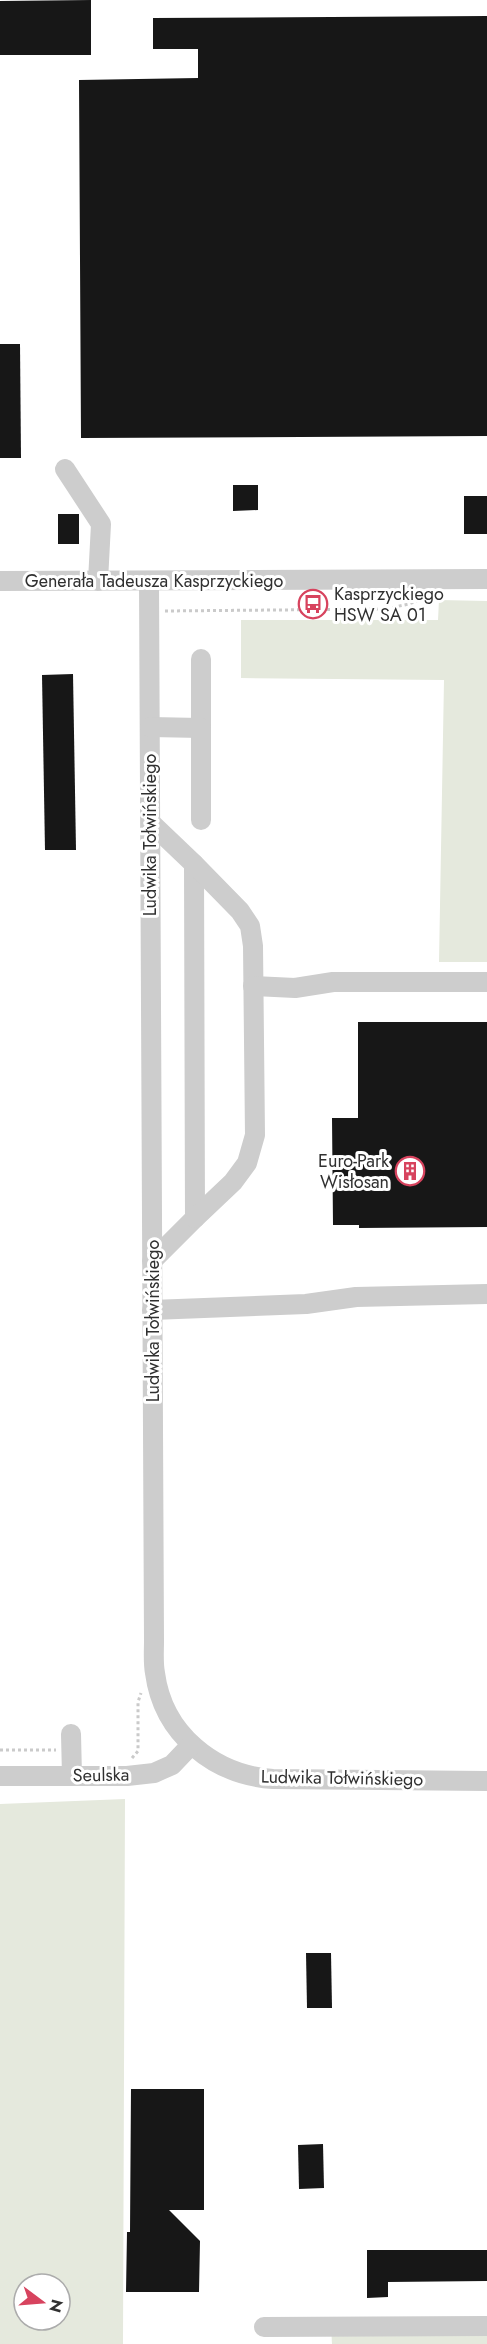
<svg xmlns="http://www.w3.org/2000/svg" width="487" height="2344" viewBox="0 0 487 2344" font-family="Jost,sans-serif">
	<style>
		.green { fill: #e5e9dd; fill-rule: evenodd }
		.building { fill: #171717 }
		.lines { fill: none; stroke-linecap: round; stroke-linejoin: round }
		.path { stroke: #cacaca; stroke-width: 3; stroke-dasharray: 3 3; stroke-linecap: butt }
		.minor { stroke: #cdcdcd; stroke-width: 20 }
		.labels { text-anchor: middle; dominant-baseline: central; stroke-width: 6; stroke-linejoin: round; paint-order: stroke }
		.street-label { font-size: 18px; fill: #303030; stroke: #fff }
		.poi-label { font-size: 18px; fill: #303030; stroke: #fff; text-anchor: start }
	</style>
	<rect width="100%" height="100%" fill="#fff"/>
	<g class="green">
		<path d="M439 600 487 601V962H439L444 680 241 678V620H438Z"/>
		<path d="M125 1799 123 2344H0V1804ZM24 2284H60V2320H24Z"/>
		<path d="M331 2326H487V2344H332Z"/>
	</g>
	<g class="building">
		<path d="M91 0V55H0V1Z"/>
		<path d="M487 16V436L81 438 79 80 198 78V49H153V18Z"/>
		<path d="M0 344H20L21 458H0Z"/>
		<path d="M233 485H258V510L233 511Z"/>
		<rect x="464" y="496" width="23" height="38"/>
		<rect x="58" y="514" width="21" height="30"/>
		<path d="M73 674 76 850H45L42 675Z"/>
		<path d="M358 1022H487V1227L359 1228V1225H333L332 1118H358Z"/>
		<path d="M306 1953H331L332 2008H307Z"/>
		<path d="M131 2089H204V2210H169L200 2241 199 2292H126L127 2232H130Z"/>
		<path d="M323 2144 324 2188 299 2189 298 2145Z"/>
		<path d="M367 2250H487V2281L388 2282V2297L367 2298Z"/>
	</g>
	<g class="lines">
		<g class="path">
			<path d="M165 611 385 609 409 604 427 597"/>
			<path d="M0 1750H56"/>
			<path d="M132 1758 138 1751V1702L141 1693"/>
		</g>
		<g class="minor">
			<path d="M65 469 101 524 98 581"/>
			<path d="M0 581 487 579"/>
			<path d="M149 581 154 1641C154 1651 153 1663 155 1673 163 1734 214 1775 273 1779L487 1781"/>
			<path d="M201 659V820"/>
			<path d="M150 727 201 728"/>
			<path d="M151 823 194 864 195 1218 152 1261"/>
			<path d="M194 864 240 911 250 926 253 946 255 1135 247 1163 233 1182 195 1218"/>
			<path d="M253 986 295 988 333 982H487"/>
			<path d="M152 1310 306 1304 356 1297 487 1294"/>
			<path d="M71 1734 72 1776"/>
			<path d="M0 1776H127L154 1773 172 1765 191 1745"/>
			<path d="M264 2327 487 2326"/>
		</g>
	</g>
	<defs>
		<g id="bus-ring" transform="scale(1.5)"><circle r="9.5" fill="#fff" stroke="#d7435e" stroke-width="1.5"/><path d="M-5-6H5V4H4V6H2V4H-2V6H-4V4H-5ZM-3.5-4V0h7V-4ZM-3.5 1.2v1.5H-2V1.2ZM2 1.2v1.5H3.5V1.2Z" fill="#d7435e"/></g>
		<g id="building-ring" transform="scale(1.5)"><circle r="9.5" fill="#fff" stroke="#d7435e" stroke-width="1.5"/><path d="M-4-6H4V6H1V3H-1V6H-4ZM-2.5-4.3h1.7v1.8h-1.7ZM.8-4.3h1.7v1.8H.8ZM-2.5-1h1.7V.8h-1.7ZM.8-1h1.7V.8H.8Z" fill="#d7435e"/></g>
	</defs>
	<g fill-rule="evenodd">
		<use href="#bus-ring" x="313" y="604"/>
		<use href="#building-ring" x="410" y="1171"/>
	</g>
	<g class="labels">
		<g class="street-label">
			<text x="154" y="581">Generała Tadeusza Kasprzyckiego</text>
			<text transform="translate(150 835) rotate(-90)">Ludwika Tołwińskiego</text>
			<text transform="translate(153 1321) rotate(-90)">Ludwika Tołwińskiego</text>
			<text transform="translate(101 1775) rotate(-1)">Seulska</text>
			<text transform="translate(342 1778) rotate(1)">Ludwika Tołwińskiego</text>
		</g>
		<g class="poi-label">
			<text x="334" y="594">Kasprzyckiego<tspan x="334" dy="21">HSW SA 01</tspan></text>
			<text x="389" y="1161" text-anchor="end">Euro-Park<tspan x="389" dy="21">Wisłosan</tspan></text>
		</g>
	</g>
	<g transform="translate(42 2302) rotate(106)"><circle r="28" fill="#ffffff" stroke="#acacac" stroke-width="1.5"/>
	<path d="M0-4.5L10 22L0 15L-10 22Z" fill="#d7435e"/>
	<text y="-9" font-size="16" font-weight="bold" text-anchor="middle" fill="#303030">N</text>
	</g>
</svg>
